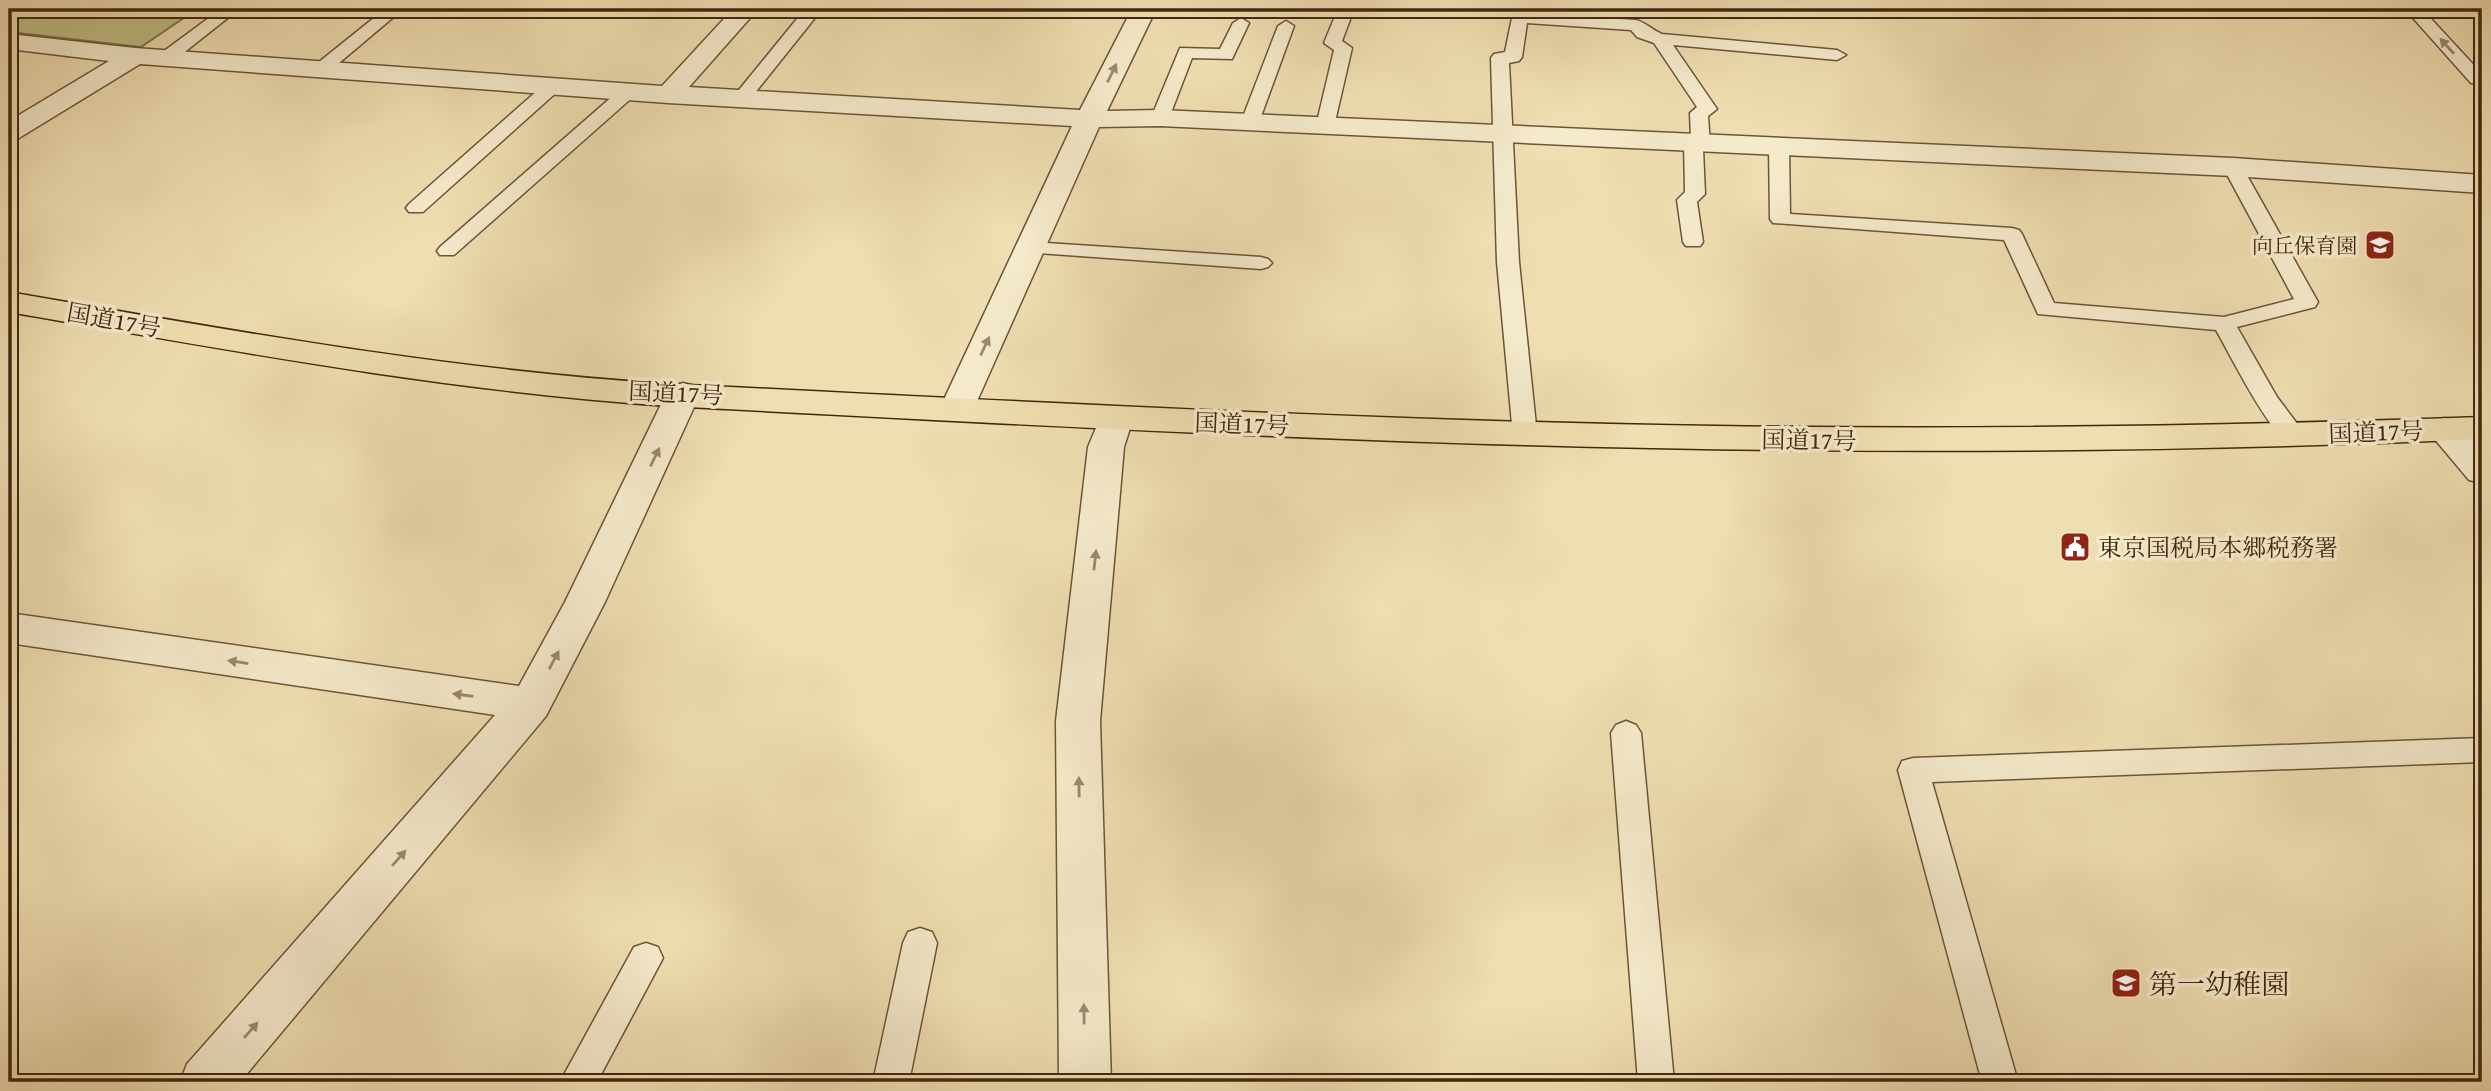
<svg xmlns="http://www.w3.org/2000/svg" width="2491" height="1091" viewBox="0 0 2491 1091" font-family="'Gentium Book Plus','Noto Serif JP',serif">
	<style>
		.green { fill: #c1bf87; stroke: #81734c; stroke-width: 2 }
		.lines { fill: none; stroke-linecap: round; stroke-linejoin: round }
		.lane-casing { stroke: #6c5539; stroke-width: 3 }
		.street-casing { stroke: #6c5539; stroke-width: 3 }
		.highway-casing { stroke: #412711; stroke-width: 3 }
		.lane { fill: #f5eacc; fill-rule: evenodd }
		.street { fill: #f5eacc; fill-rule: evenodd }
		.highway { fill: #efdeb1; fill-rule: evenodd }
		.oneway { fill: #9b886e }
		.labels { text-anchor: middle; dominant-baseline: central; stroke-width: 7; stroke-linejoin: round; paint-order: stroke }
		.far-poi-label { font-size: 21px; fill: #412711; stroke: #f5eacc; text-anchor: end }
		.street-label { font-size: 24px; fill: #412711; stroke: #f5eacc }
		.poi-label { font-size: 24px; fill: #412711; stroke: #f5eacc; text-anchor: start }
		.near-poi-label { font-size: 28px; fill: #412711; stroke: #f5eacc; text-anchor: start }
	</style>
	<rect width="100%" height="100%" fill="#efdeb1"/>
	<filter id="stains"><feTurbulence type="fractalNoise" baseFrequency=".00286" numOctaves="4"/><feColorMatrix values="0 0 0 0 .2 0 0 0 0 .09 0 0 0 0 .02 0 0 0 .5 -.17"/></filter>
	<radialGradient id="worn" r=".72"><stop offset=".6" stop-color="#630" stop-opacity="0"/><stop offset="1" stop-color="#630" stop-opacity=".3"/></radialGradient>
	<path class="green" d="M9 9H197L141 47 9 32Z"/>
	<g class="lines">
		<g class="lane-casing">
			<g id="lane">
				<path d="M221 9H239L172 62H160L157 58 160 54Z"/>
				<path d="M385 9H403L326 74H314L311 70 314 66Z"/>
				<path d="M805 9H822L746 104H734L731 100 734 96Z"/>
				<path d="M1338 9H1354L1342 41 1352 48 1334 126 1325 132 1316 126 1334 50 1324 43Z"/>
				<path d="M2405 9H2422L2482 74V85L2471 83Z"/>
				<path d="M1520 13 1636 20C1645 22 1652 30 1662 34L1837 50 1846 55 1837 60 1673 45 1717 109 1708 116 1710 144 1703 149 1705 194 1697 202 1703 242 1700 246H1686L1683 242 1677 200 1685 192 1684 144 1691 139 1690 113 1697 107 1654 43 1637 37 1631 30 1527 23 1522 57 1519 61 1509 63 1519 262 1537 435 1534 441 1525 443 1516 441 1513 435 1497 262 1491 58 1494 54 1505 52 1512 18Z"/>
				<path d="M1241 18 1249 23 1232 59 1192 58 1169 118 1160 124 1153 122 1151 118 1180 48 1220 49 1233 23Z"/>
				<path d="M1286 21 1294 26 1259 122 1257 126H1243L1241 122 1278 26Z"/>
				<path d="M552 82 561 87 558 91 423 212H409L406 208 409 204 546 83Z"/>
				<path d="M628 87 634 88 637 92 634 96 454 255H440L437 251 440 247 622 88Z"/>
				<path d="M1779 141 1789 147 1790 214 2012 228 2019 230 2022 234 2054 303 2224 317 2294 299 2223 167 2226 163H2240L2318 302 2315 307 2237 327 2277 397 2305 434 2302 440C2296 441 2291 443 2286 440 2268 430 2228 351 2216 330L2038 314 2004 240 1773 223 1770 219 1769 147Z"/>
				<path d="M1031 242 1261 257 1268 259 1272 263 1268 267 1261 269 1024 252 1021 248 1024 244Z"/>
				<path d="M1626 721 1636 725 1641 733 1674 1082H1638L1611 733 1616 725Z"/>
				<path d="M2482 738V762L1932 782 2018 1082H1982L1898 770 1902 761 1913 758Z"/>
				<path d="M920 928 932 932 937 943 909 1082H873L903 943 908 932Z"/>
				<path d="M646 943 658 947 663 958 597 1082H560L634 947Z"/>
			</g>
		</g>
		<g class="street-casing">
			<g id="street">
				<path d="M733 9H758L689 87 1080 110 1132 9H1156L1107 111 1160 110 2233 158 2482 175V193L2233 176 1160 126 1099 127 974 408 969 416 957 419 945 416 940 408 1072 126 668 103 140 64 19 138 9 140V121L109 61 9 49V34L135 48 662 86Z"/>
				<path d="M683 383 695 386 700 394 605 602 546 716 240 1082H180L187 1064 495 715 9 643V613L519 686 565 602 666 394 671 386Z"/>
				<path d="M1115 408 1127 411 1133 419 1124 447 1100 721 1111 1082H1059L1056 721 1088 447 1103 411Z"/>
				<path d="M2445 418 2458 422 2482 449V483L2469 480 2427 430 2432 422Z"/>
			</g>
		</g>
		<g class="highway-casing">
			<path id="highway" d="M9 292C228 330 447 370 669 384 1018 401 1367 421 1716 426 1972 430 2227 426 2482 417V439C2163 453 1844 454 1525 445 1240 437 954 421 669 406 447 391 228 350 9 312Z"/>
		</g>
		<use href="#lane" class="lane"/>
		<use href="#street" class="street"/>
		<use href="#highway" class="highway"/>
	</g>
	<defs><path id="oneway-solid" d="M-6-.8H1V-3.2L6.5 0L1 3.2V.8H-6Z" transform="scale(1.75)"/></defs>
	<g class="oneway">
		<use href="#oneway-solid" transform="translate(2447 46) rotate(-132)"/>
		<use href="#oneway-solid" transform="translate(1112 73) rotate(-64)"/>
		<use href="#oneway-solid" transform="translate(985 346) rotate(-65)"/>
		<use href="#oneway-solid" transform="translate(655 457) rotate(-64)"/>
		<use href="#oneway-solid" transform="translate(1095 560) rotate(-84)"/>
		<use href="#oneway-solid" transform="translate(554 660) rotate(-62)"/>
		<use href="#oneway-solid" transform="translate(238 662) rotate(-171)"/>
		<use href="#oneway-solid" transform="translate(463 695) rotate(-172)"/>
		<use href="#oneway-solid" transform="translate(1079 787) rotate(-91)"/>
		<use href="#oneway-solid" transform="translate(399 858) rotate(-49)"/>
		<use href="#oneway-solid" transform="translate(1084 1014) rotate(-91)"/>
		<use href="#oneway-solid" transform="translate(251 1030) rotate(-49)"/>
	</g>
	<defs>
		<g id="school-square" transform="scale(1.575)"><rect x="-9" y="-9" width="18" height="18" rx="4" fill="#8f2418" stroke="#f5eacc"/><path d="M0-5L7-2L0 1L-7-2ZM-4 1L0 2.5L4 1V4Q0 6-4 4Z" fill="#fff"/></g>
		<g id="civic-square" transform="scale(1.575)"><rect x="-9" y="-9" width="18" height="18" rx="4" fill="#8f2418" stroke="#f5eacc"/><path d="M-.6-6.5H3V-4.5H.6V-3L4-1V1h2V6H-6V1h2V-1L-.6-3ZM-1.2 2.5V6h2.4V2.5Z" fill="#fff"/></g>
	</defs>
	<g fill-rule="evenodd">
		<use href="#school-square" x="2380" y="245"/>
		<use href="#civic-square" x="2075" y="547"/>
		<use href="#school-square" x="2126" y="983"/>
	</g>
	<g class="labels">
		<g class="far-poi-label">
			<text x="2357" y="245">向丘保育園</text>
		</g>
		<g class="street-label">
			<text transform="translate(114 320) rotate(10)">国道17号</text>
			<text transform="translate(676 393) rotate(3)">国道17号</text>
			<text transform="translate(1242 424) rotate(2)">国道17号</text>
			<text transform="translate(2376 432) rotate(-2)">国道17号</text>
			<text transform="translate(1809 440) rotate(1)">国道17号</text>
		</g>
		<g class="poi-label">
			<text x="2098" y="547">東京国税局本郷税務署</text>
		</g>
		<g class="near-poi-label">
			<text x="2149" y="983">第一幼稚園</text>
		</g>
	</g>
	<rect width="2491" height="1091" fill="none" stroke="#efdeb1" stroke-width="35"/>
	<rect x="10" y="10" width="2470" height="1070" fill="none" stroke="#412711" stroke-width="3.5"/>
	<rect x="18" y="18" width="2456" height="1056" fill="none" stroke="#412711" stroke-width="2"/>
	<rect width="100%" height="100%" filter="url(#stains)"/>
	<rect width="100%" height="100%" fill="url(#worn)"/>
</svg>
